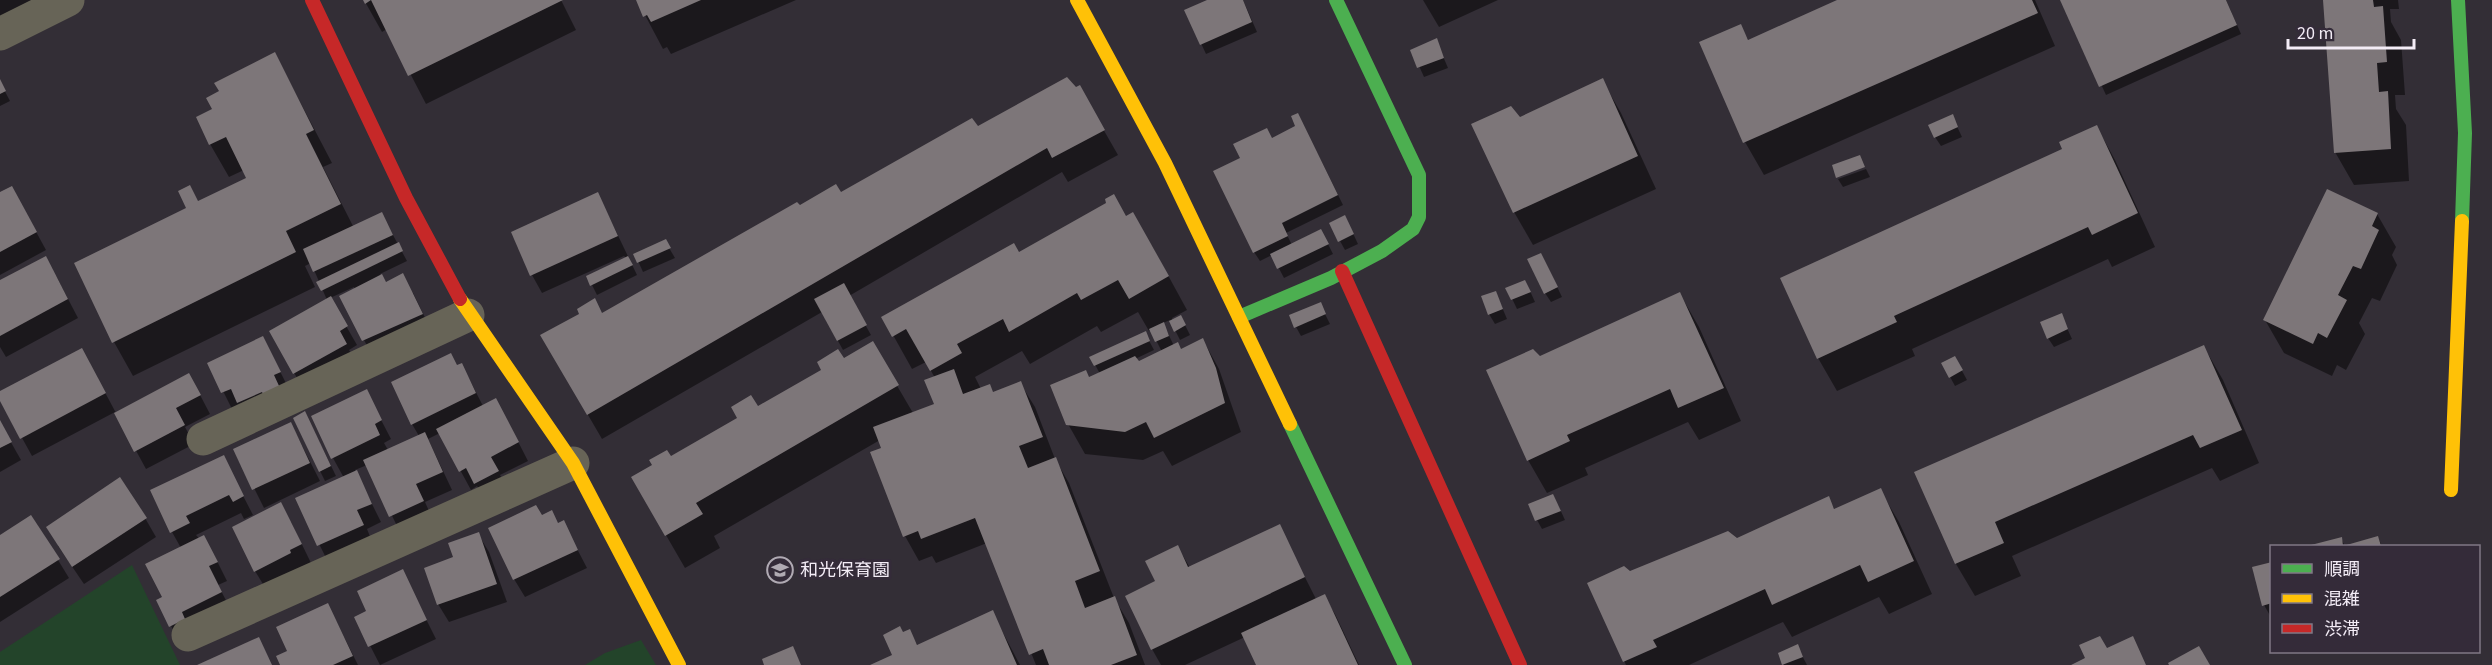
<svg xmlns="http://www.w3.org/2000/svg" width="2492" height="665" viewBox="0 0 2492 665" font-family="'Source Sans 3','Noto Sans JP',sans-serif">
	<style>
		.green { fill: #23442a }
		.shadow { fill: #0007 }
		.building { fill: #7d7679 }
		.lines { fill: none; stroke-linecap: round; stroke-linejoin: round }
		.street { stroke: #676457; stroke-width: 33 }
		.fast { stroke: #4caf50; stroke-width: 14 }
		.slow { stroke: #ffc107; stroke-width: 14 }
		.jam { stroke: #c62828; stroke-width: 14 }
		.labels { text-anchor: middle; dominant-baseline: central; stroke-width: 6; stroke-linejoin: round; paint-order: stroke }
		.poi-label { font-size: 18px; fill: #f3ecf6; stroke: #342b39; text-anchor: start }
	</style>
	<rect width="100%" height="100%" fill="#332e36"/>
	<g class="green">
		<path d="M132 565 180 665H0V652Z"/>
		<path d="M641 640 656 665H585L605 653Z"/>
	</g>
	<g class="shadow">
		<path d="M0 0H45L0 20Z"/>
		<path d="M364 0H561L576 30 426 104 387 29 382 32Z"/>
		<path d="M637 0H796L671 54 667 47 663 49Z"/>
		<path d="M1211 0H1243L1257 32 1206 54 1186 11Z"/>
		<path d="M1423 0H1498L1439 27Z"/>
		<path d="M1841 0H2035L2055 46 1764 175 1745 142 1700 43 1740 26 1749 41Z"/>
		<path d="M2062 0H2226L2241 34 2106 95Z"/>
		<path d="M2324 0H2398L2399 9H2390L2391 22 2401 40 2405 95H2395L2396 109 2406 125 2409 181 2354 185 2335 152Z"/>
		<path d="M1436 40 1448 68 1424 77 1412 50Z"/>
		<path d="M275 54 332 163 323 167 354 228 387 224 407 261 380 274 386 283 413 293 432 332 374 359 341 296 355 289 354 287 330 298 357 345 349 350 356 362 305 392 271 332 327 300 311 263 305 266 315 287 133 376 114 342 199 203 249 179 244 170 229 177 210 144 214 110Z"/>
		<path d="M1602 80 1621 113 1656 189 1533 245 1514 212 1519 118Z"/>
		<path d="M0 82 10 101 0 106Z"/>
		<path d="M1079 87 1118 155 1068 182 1062 172 849 296 871 335 843 350 822 312 602 439 542 336 603 315 799 207 841 194 978 127Z"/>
		<path d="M1952 116 1962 137 1941 146 1935 137Z"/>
		<path d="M1303 124 1343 205 1286 233 1292 245 1326 240 1333 254 1284 278 1272 255 1260 261 1254 252 1242 158Z"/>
		<path d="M2097 127 2115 160 2155 247 2112 267 2108 259 1912 349 1915 356 1837 391 1818 358Z"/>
		<path d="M1866 169 1870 177 1843 187 1838 179Z"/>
		<path d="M0 194 22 206 46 250 0 275Z"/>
		<path d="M598 194 637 275 597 295 588 277 626 258 624 256 542 293 532 275Z"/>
		<path d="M2377 214 2396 247 2392 255 2397 265 2380 301 2372 298 2359 323 2365 334 2346 370 2337 365 2332 376 2284 353 2265 320Z"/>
		<path d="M1126 218 1152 246 1187 310 1172 318 1173 321 1181 317 1190 335 1180 340 1170 320 1163 323 1174 346 1181 350 1203 340 1219 369 1241 432 1172 466 1163 451 1143 460 1085 454 1068 424 1089 379 1100 374 1091 357 1145 333 1154 350 1135 359 1138 363 1162 352 1151 330 1149 331 1138 312 1101 332 1097 326 1030 364 1022 351 975 377 981 389 993 393 1020 383 1035 407 1055 459 1069 483 1114 598 1129 623 1145 665H1036L987 543 936 563 932 556 919 561 905 536 880 440 714 536 720 548 685 568 633 478 872 343 913 413 935 404V378L926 362 912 369 883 317 1019 253Z"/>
		<path d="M1350 227 1358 244 1345 250 1340 241Z"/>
		<path d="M665 241 675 258 643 272 635 254Z"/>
		<path d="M1546 264 1562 297 1551 302 1545 293Z"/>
		<path d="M56 276 78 318 6 357 0 347V282Z"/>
		<path d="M1507 288 1530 291 1535 302 1517 309Z"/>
		<path d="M1496 293 1507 319 1495 324 1489 314Z"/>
		<path d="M1680 294 1699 327 1741 421 1699 440 1688 422 1585 468 1588 475 1547 493 1528 460 1539 358Z"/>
		<path d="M1320 304 1330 324 1301 336 1296 327Z"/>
		<path d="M2061 315 2072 339 2054 347 2048 338Z"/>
		<path d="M263 338 290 391 233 411 209 363Z"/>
		<path d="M2204 347 2223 380 2259 463 2220 481 2212 468 2012 556 2021 576 1975 596 1956 564 1916 473Z"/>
		<path d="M1955 358 1967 380 1955 386 1943 364Z"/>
		<path d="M462 365 483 406 506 418 528 461 500 475 508 490 486 501 477 486 471 490 440 433 428 439 452 490 425 502 433 520 401 534 367 465 355 470 381 522 367 529 373 544 329 564 297 499 344 478 333 458 366 391 391 439 384 443 388 450 419 436 412 424Z"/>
		<path d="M92 368 116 413 199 393 210 414 185 427 194 444 146 469 115 412 32 456 0 398V393Z"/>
		<path d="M0 423 21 460 0 472Z"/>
		<path d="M310 423 336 476 325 481 320 471Z"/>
		<path d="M291 424 320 481 264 508 235 450Z"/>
		<path d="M223 457 253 515 244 519 241 513 196 535 214 555 227 581 218 585 231 610 181 645 158 601 164 598 181 548 172 532Z"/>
		<path d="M1880 490 1899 522 1932 594 1889 614 1879 597 1792 637 1783 622 1689 665H1626L1589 584 1737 540 1828 498 1835 510Z"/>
		<path d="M1558 505 1565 520 1542 529 1537 520Z"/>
		<path d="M541 517 558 524 563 522 587 568 525 597 514 579Z"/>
		<path d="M145 518 156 537 84 584 58 546Z"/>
		<path d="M291 522 311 563 266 589 255 571Z"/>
		<path d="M1279 526 1316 599 1324 596 1335 614 1359 665H1258L1245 637 1185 665H1161L1152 649 1157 582 1178 547 1190 568Z"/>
		<path d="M478 534 489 552 507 602 449 622 438 604 455 558Z"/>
		<path d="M0 537 58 560 69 578 0 622Z"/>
		<path d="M2378 538 2382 546H2346Z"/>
		<path d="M2341 539 2345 546H2313Z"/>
		<path d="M2272 563V619L2264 605Z"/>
		<path d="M402 571 436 639 380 665 356 618 368 612Z"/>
		<path d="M328 605 358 665H281L289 651Z"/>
		<path d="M992 612 1020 665H873L894 656 903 634 909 631 918 646Z"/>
		<path d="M1797 646 1807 665H1784L1780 654Z"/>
	</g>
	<g class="building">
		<path d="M363 0H563L408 76 371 0 365 4Z"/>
		<path d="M636 0H701L651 22 647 15 643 17Z"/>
		<path d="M1207 0H1243L1252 22 1200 45 1184 10Z"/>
		<path d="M1837 0H2032L2038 13 1743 143 1699 42 1741 24 1748 40Z"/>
		<path d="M2060 0H2226L2237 25 2099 87Z"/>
		<path d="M2323 0H2373L2374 7 2383 6 2387 62 2377 63 2379 92 2388 91 2391 149 2334 153Z"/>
		<path d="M1437 38 1444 58 1417 68 1410 50Z"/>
		<path d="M275 52 314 130 306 134 341 204 286 231 296 252 112 343 74 263 186 208 178 191 190 185 198 201 246 178 226 137 209 145 196 117 212 109 206 98 219 91 214 83Z"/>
		<path d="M1067 77 1076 87 1080 85 1105 130 1052 158 1047 148 587 415 540 335 579 314 577 309 595 298 602 313 797 202 800 205 836 184 841 192 972 118 978 126Z"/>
		<path d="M1603 78 1638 156 1513 213 1471 124 1511 106 1520 117Z"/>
		<path d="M0 79 6 91 0 94Z"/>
		<path d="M1298 113 1338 195 1282 223 1288 236 1253 253 1213 171 1240 158 1233 144 1267 128 1272 138 1295 126 1291 116Z"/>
		<path d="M1953 114 1958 127 1934 138 1928 125Z"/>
		<path d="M2097 125 2138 213 2092 235 2088 227 1894 316 1897 322 1817 359 1780 278 2062 149 2059 142Z"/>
		<path d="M1860 155 1865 167 1836 178 1832 165Z"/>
		<path d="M12 186 37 232 0 252V192Z"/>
		<path d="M2327 189 2378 213 2372 226 2379 230 2361 269 2353 266 2338 295 2347 300 2327 338 2318 333 2313 344 2263 320Z"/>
		<path d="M598 192 618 236 530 276 511 232Z"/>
		<path d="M1114 194 1126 216 1133 212 1169 276 1129 299 1118 280 1081 300 1077 293 1009 332 1003 319 957 344 962 353 930 371 906 329 892 337 881 317 1014 243 1019 252 1106 203 1105 199Z"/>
		<path d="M382 212 393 235 313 272 303 249Z"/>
		<path d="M1345 215 1354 234 1338 242 1329 223Z"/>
		<path d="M1321 229 1329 244 1277 269 1270 254Z"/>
		<path d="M666 239 671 248 637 263 633 254Z"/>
		<path d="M399 242 403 251 321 291 316 282Z"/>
		<path d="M1541 253 1558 287 1544 294 1527 259Z"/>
		<path d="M46 256 68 299 0 336V280Z"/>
		<path d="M628 256 633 265 590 286 586 276Z"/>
		<path d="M403 273 423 314 362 341 339 296 382 274 386 282Z"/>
		<path d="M1525 280 1531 292 1511 300 1505 288Z"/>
		<path d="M844 283 867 325 837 341 814 299Z"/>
		<path d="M1496 291 1503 309 1488 315 1481 296Z"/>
		<path d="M1680 292 1724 388 1678 408 1670 389 1567 435 1570 441 1527 461 1486 370 1533 349 1540 356Z"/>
		<path d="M331 296 348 326 340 331 347 344 293 374 269 331Z"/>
		<path d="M1321 302 1326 314 1294 328 1289 315Z"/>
		<path d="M2062 313 2068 329 2047 339 2040 322Z"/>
		<path d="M1181 315 1186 325 1174 332 1169 321Z"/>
		<path d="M1164 322 1169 336 1155 342 1149 329Z"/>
		<path d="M1146 331 1150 341 1094 366 1089 357Z"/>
		<path d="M263 336 281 372 274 375 280 388 264 396 262 392 237 403 231 389 221 393 207 363Z"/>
		<path d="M1203 338 1216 368 1225 403 1154 438 1146 422 1125 432 1066 425 1050 385 1086 370 1089 377 1135 356 1139 361 1178 342 1181 349Z"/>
		<path d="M873 341 899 385 696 503 703 514 665 536 631 477 652 465 649 460 667 450 671 456 737 418 731 407 751 395 758 406 821 370 817 362 838 349 844 358Z"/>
		<path d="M2204 345 2242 430 2200 448 2193 435 1995 522 2004 543 1955 564 1914 472Z"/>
		<path d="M82 348 106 393 20 439 0 401V391Z"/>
		<path d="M451 353 457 365 462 363 476 393 411 425 391 382Z"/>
		<path d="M1955 356 1963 370 1949 378 1941 363Z"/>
		<path d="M954 369 963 394 990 384 993 392 1021 381 1043 437 1019 446 1028 468 1056 457 1100 571 1075 581 1085 608 1115 596 1137 655 1111 665H1049L1043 649 1029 655 975 518 921 539 918 531 903 537 870 452 881 448 873 427 934 404 924 380Z"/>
		<path d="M189 373 201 395 176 408 185 425 134 452 114 413Z"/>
		<path d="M367 389 382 420 375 424 380 435 331 459 311 416Z"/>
		<path d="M496 398 519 442 491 457 499 471 474 484 466 468 459 472 436 429Z"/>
		<path d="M305 411 331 466 319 472 293 418Z"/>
		<path d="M0 420 12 442 0 448Z"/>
		<path d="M291 422 310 463 252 490 233 449Z"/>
		<path d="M425 432 443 472 416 484 424 501 389 517 363 460Z"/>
		<path d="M224 455 244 496 233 502 229 495 186 516 190 523 170 533 150 490Z"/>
		<path d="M357 470 372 504 357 510 364 525 317 546 295 498Z"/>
		<path d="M120 477 147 518 72 567 46 527Z"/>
		<path d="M1881 488 1914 561 1868 582 1860 565 1772 605 1765 589 1653 640 1657 647 1623 662 1587 583 1624 566 1630 571 1728 531 1737 538 1829 496 1834 509Z"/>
		<path d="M1553 494 1561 511 1535 521 1528 504Z"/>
		<path d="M281 502 302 544 290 550 291 553 254 572 232 527Z"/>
		<path d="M536 505 542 515 552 510 558 523 564 520 578 550 513 580 488 528Z"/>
		<path d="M31 515 60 559 0 597V535Z"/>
		<path d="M1280 524 1305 577 1151 650 1125 596 1155 581 1145 561 1178 545 1188 567Z"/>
		<path d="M479 532 497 584 437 605 424 568 453 557 448 543Z"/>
		<path d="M204 535 218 562 209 566 222 592 182 612 185 619 169 627 156 600 162 597 145 564Z"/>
		<path d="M2378 536 2381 546H2312L2311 545 2342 537 2343 546Z"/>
		<path d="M2272 562V603L2262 606 2252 567Z"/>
		<path d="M403 569 427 620 368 647 354 617 366 611 357 591Z"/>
		<path d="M1325 594 1358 665H1256L1241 633Z"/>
		<path d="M328 603 353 656 333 665H280L276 656 287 651 276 627Z"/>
		<path d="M993 610 1017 665H870L892 655 883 635 900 626 903 632 910 629 917 645Z"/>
		<path d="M2100 636 2107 648 2133 636 2146 665H2071L2085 658 2079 645Z"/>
		<path d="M259 637 272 665H197Z"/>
		<path d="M1798 644 1803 657 1782 665 1778 653Z"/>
		<path d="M793 646 801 665H764L762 659Z"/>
		<path d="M2199 646 2210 665H2169L2168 663Z"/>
	</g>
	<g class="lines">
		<g class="street">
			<path d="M0 34 68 0"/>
			<path d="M203 439 468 315"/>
			<path d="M188 635 573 463"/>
		</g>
		<g class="fast">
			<path d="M2458 0 2465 133 2462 221"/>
			<path d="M1239 317 1331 278 1382 251 1413 229 1419 217V175L1336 0"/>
			<path d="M1290 424 1405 665"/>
		</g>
		<g class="slow">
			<path d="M1077 0 1165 163 1290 424"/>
			<path d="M460 299 573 463 679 665"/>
			<path d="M2451 490 2462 221"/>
		</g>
		<g class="jam">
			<path d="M312 0 406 198 460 299"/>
			<path d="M1342 271 1520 665"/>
		</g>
	</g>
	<defs>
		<g id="school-ring" transform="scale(1.35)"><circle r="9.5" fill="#342b39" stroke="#b0aab3" stroke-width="1.5"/><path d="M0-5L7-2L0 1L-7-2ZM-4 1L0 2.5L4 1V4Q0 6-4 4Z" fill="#b0aab3"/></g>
	</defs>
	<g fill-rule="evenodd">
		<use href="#school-ring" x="780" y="570"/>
	</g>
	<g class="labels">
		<g class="poi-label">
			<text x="800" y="570">和光保育園</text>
		</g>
	</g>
	<rect x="2270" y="545" width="210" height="108" fill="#342b39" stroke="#807885" stroke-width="1.5"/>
	<rect x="2282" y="564" width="30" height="9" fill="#4caf50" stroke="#807885" stroke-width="1.5"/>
	<text x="2324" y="575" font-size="18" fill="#f3ecf6">順調</text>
	<rect x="2282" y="594" width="30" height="9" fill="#ffc107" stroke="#807885" stroke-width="1.5"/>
	<text x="2324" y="605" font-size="18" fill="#f3ecf6">混雑</text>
	<rect x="2282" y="624" width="30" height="9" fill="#c62828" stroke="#807885" stroke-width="1.5"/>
	<text x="2324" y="635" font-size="18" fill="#f3ecf6">渋滞</text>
	<path d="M2288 39v9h126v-9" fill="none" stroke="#f3ecf6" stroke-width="3"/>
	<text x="2297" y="39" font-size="18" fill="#f3ecf6" stroke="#342b39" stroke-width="4.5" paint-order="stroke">20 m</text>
</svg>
